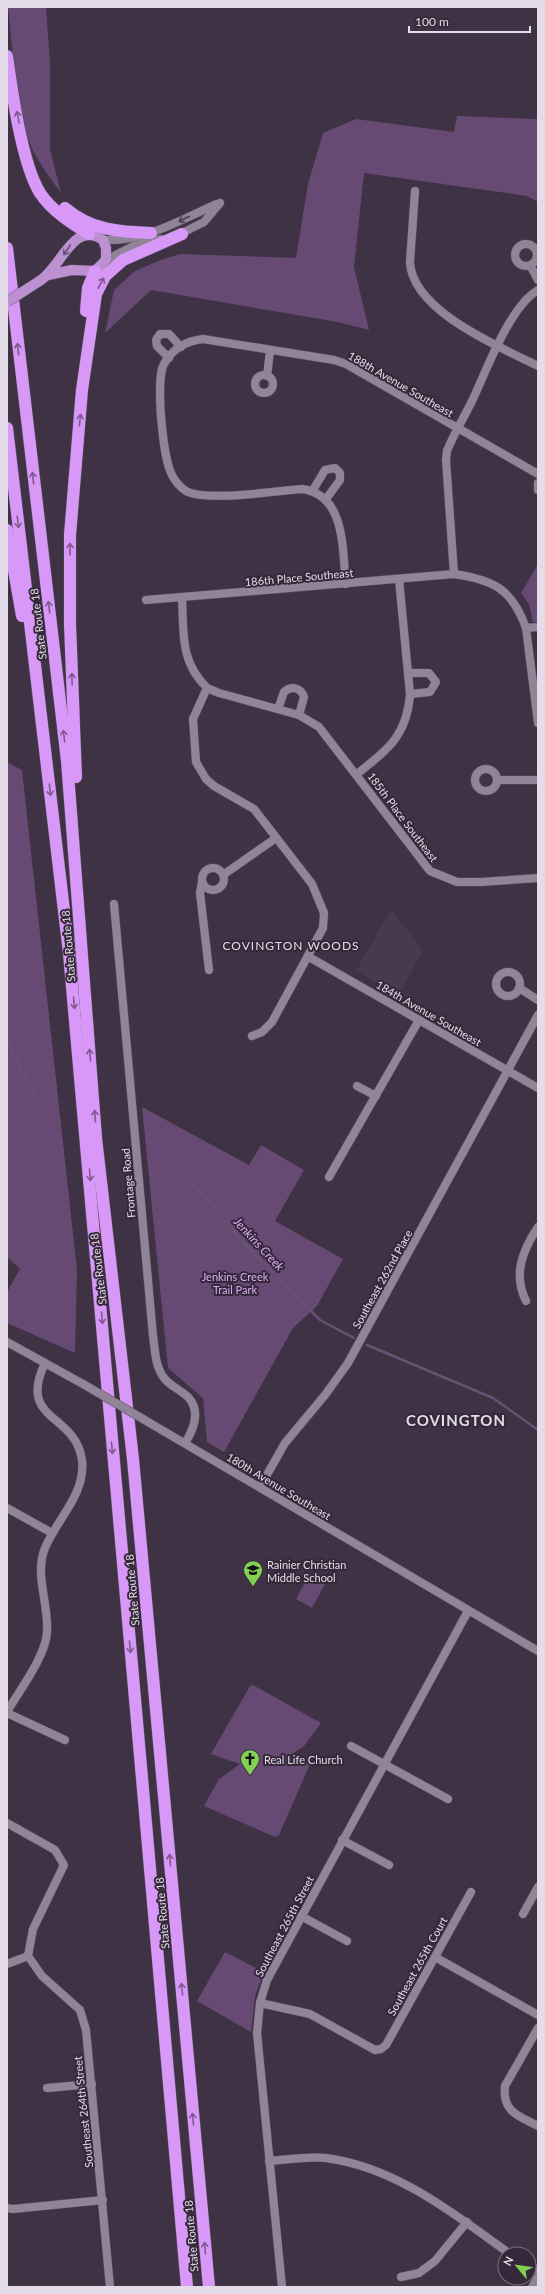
<svg xmlns="http://www.w3.org/2000/svg" width="545" height="2294" viewBox="0 0 545 2294" font-family="Lato,sans-serif">
	<style>
		.built { fill: #483850 }
		.green { fill: #664a74 }
		.lines { fill: none; stroke-linecap: round; stroke-linejoin: round }
		.stream { stroke: #685173; stroke-width: 2.5 }
		.minor-casing { stroke: #5a505f; stroke-width: 9 }
		.major-casing { stroke: #5a505f; stroke-width: 11 }
		.highway-casing { stroke: #5a505f; stroke-width: 13 }
		.minor { stroke: #918398; stroke-width: 8 }
		.major { stroke: #bc90d1; stroke-width: 10 }
		.highway { stroke: #d898f7; stroke-width: 12 }
		.minor-bridge-casing { stroke: #5a505f; stroke-width: 9; stroke-linecap: butt }
		.major-bridge-casing { stroke: #5a505f; stroke-width: 11; stroke-linecap: butt }
		.minor-bridge { stroke: #918398; stroke-width: 8 }
		.major-bridge { stroke: #bc90d1; stroke-width: 10 }
		.oneway { stroke: #7e5a8f }
		.oneway2 { stroke: #4b3f52 }
		.oneway3 { stroke: #6a5276 }
		.labels { text-anchor: middle; dominant-baseline: central; stroke-width: 4; stroke-linejoin: round; paint-order: stroke }
		.street-label { font-size: 11px; fill: #e4dce8; stroke: #34283a }
		.park-label { font-size: 11px; fill: #deacf7; stroke: #34283a }
		.poi-label { font-size: 11px; fill: #e4dce8; stroke: #34283a; text-anchor: start }
		.neighbourhood-label { font-size: 12px; letter-spacing: 1px; fill: #e4dce8; stroke: #34283a }
		.water-label { font-size: 12px; font-style: italic; fill: #deadf7; stroke: #34283a }
		.district-label { font-size: 15px; font-weight: bold; letter-spacing: 1px; fill: #e4dce8; stroke: #34283a }
	</style>
	<rect width="100%" height="100%" fill="#3e3244"/>
	<path class="built" d="M391 909 423 950 400 993 396 994 356 971Z"/>
	<g class="green">
		<path d="M8 7H46L50 62V150L61 193C53 182 44 170 37 158 15 120 13 50 8 7Z"/>
		<path d="M457 116 538 119V202L527 196 364 173 354 267 369 330 338 322 151 290 105 333 114 290 135 271 161 260 180 254 296 258 308 184 323 133 356 119 454 132Z"/>
		<path d="M538 564V622H533L529 604 521 593Z"/>
		<path d="M7 762 22 770 77 1270 75 1353 7 1323V1292L20 1269 7 1257Z"/>
		<path d="M142 1107 249 1165 261 1145 304 1170 275 1221 343 1259 317 1306 293 1328 224 1452 207 1442 203 1398 168 1368Z"/>
		<path d="M309 1575 325 1584 312 1608 296 1599Z"/>
		<path d="M253 1685 321 1723 304 1746 288 1757 310 1764 279 1835 275 1837 204 1806 219 1779 240 1764 211 1754 250 1686Z"/>
		<path d="M225 1952 264 1972 255 1996 251 2032 197 2001Z"/>
	</g>
	<g class="lines">
		<g class="stream">
			<path d="M7 1030 9 1045 39 1103"/>
			<path d="M161 1151 192 1182 246 1245 320 1320 354 1338"/>
			<path d="M367 1345 493 1398 538 1430"/>
		</g>
		<g class="minor-casing">
			<g id="minor">
				<path d="M415 191 410 262C412 311 500 347 538 366"/>
				<path d="M178 235 204 222 220 203"/>
				<path d="M103 240C145 242 180 220 217 204"/>
				<circle cx="526" cy="255" r="11"/>
				<path d="M106 260 133 246 161 239"/>
				<path d="M530 265 538 280"/>
				<path d="M169 358 157 346 156 340 160 334H169L181 347"/>
				<circle cx="264" cy="384" r="9"/>
				<path d="M267 376 270 351"/>
				<path d="M538 483V490"/>
				<path d="M313 490 325 470 335 468 340 473V480L326 499"/>
				<path d="M454 574 446 460 447 451C454 433 465 416 473 399 487 369 510 306 538 290"/>
				<path d="M346 584C342 549 346 495 302 489 276 491 206 502 186 491 180 487 175 481 172 475 163 459 155 380 164 364 172 349 186 341 203 339L334 360 346 364 538 474"/>
				<path d="M182 599C184 635 180 661 207 688L193 719 196 762 206 779 214 786 254 809 312 884 324 913 323 928 272 1022 262 1032 252 1036"/>
				<path d="M146 600 454 574C494 580 512 589 526 628L538 723"/>
				<path d="M526 628 538 627"/>
				<path d="M408 673H429L436 682 430 692 410 694"/>
				<path d="M207 688 219 693 299 715 319 727 430 871 457 882H481L538 878"/>
				<path d="M278 709 284 692C292 685 301 688 304 697L299 715"/>
				<circle cx="486" cy="780" r="11"/>
				<path d="M357 774C388 749 407 736 410 694L399 579"/>
				<path d="M497 780H538"/>
				<circle cx="213" cy="879" r="11"/>
				<path d="M223 875 276 838"/>
				<path d="M202 882 200 893 209 970"/>
				<path d="M114 904 153 1336C155 1350 155 1366 164 1378 170 1386 181 1390 188 1397 201 1411 194 1429 185 1443"/>
				<path d="M309 957 538 1088"/>
				<circle cx="508" cy="984" r="12"/>
				<path d="M519 988 538 1000"/>
				<path d="M357 1086 376 1096"/>
				<path d="M329 1177 419 1020"/>
				<path d="M526 1301C513 1275 522 1251 538 1227"/>
				<path d="M7 1342 83 1384"/>
				<path d="M143 1419 538 1651"/>
				<path d="M260 1487 285 1443 325 1395 348 1363 538 1015"/>
				<path d="M7 1508 52 1533"/>
				<path d="M7 1712C19 1691 46 1656 47 1632 49 1604 34 1574 45 1548 57 1519 86 1494 82 1460 75 1412 17 1422 45 1363"/>
				<path d="M7 1713 65 1740"/>
				<path d="M351 1746 448 1799"/>
				<path d="M7 1823 55 1850 64 1865 33 1929 28 1956"/>
				<path d="M342 1840 389 1865"/>
				<path d="M523 1914 538 1887"/>
				<path d="M301 1916 347 1941"/>
				<path d="M28 1956 42 1976 80 2010 86 2030 110 2287"/>
				<path d="M435 1957 538 2015"/>
				<path d="M7 1964 28 1956"/>
				<path d="M260 2003 310 2014 375 2050 381 2049 386 2045 471 1892"/>
				<path d="M538 2028 505 2086C502 2112 519 2116 538 2126"/>
				<path d="M47 2088 92 2084"/>
				<path d="M269 2161C288 2160 308 2156 326 2158 396 2167 456 2215 510 2254"/>
				<path d="M7 2208 13 2209 103 2200"/>
				<path d="M529 2265 538 2270"/>
				<path d="M401 2277 419 2273 435 2261 467 2222"/>
				<path d="M282 2287 257 2033 260 2003 267 1980 468 1611"/>
				<path d="M532 2287 538 2277"/>
			</g>
		</g>
		<g class="major-casing">
			<path id="major" d="M41 280C61 267 74 219 103 240L106 248V260L95 271 72 270 48 275"/>
		</g>
		<g class="highway-casing">
			<g id="highway">
				<path d="M7 56C12 92 22 164 40 193 52 211 71 223 89 234"/>
				<path d="M65 208C90 230 119 232 151 233"/>
				<path d="M7 248 67 761 96 1138 133 1459 209 2287"/>
				<path d="M86 311 88 288 95 271"/>
				<path d="M7 428 69 953 187 2287"/>
				<path d="M7 530 22 616"/>
				<path d="M76 777 70 624V535L82 390 96 294 105 276 123 260 182 234"/>
			</g>
		</g>
		<use href="#minor" class="minor"/>
		<use href="#major" class="major"/>
		<use href="#highway" class="highway"/>
		<g class="minor-bridge-casing">
			<path id="minor-bridge" d="M83 1384 143 1419"/>
		</g>
		<g class="major-bridge-casing">
			<path id="major-bridge" d="M7 302 41 280"/>
		</g>
		<use href="#minor-bridge" class="minor-bridge"/>
		<use href="#major-bridge" class="major-bridge"/>
	</g>
	<defs><path id="oneway-shaft" d="M-6 0H5M1.5-3L5.5 0L1.5 3" fill="none" stroke-width="1.6" stroke-linecap="round" stroke-linejoin="round"/></defs>
	<g class="oneway">
		<use href="#oneway-shaft" transform="translate(18 117) rotate(-101)"/>
		<use href="#oneway-shaft" transform="translate(101 283) rotate(-61)"/>
		<use href="#oneway-shaft" transform="translate(18 349) rotate(-97)"/>
		<use href="#oneway-shaft" transform="translate(80 420) rotate(-84)"/>
		<use href="#oneway-shaft" transform="translate(33 478) rotate(-97)"/>
		<use href="#oneway-shaft" transform="translate(18 522) rotate(83)"/>
		<use href="#oneway-shaft" transform="translate(70 549) rotate(-90)"/>
		<use href="#oneway-shaft" transform="translate(49 607) rotate(-97)"/>
		<use href="#oneway-shaft" transform="translate(72 679) rotate(-92)"/>
		<use href="#oneway-shaft" transform="translate(64 736) rotate(-97)"/>
		<use href="#oneway-shaft" transform="translate(50 790) rotate(83)"/>
		<use href="#oneway-shaft" transform="translate(74 1003) rotate(85)"/>
		<use href="#oneway-shaft" transform="translate(90 1055) rotate(-95)"/>
		<use href="#oneway-shaft" transform="translate(95 1116) rotate(-94)"/>
		<use href="#oneway-shaft" transform="translate(90 1175) rotate(85)"/>
		<use href="#oneway-shaft" transform="translate(102 1318) rotate(85)"/>
		<use href="#oneway-shaft" transform="translate(112 1448) rotate(85)"/>
		<use href="#oneway-shaft" transform="translate(130 1647) rotate(85)"/>
		<use href="#oneway-shaft" transform="translate(170 1860) rotate(-95)"/>
		<use href="#oneway-shaft" transform="translate(182 1989) rotate(-95)"/>
		<use href="#oneway-shaft" transform="translate(193 2119) rotate(-95)"/>
		<use href="#oneway-shaft" transform="translate(205 2248) rotate(-95)"/>
	</g>
	<use class="oneway2" href="#oneway-shaft" transform="translate(184 219) rotate(153)"/>
	<use class="oneway3" href="#oneway-shaft" transform="translate(67 250) rotate(123)"/>
	<defs>
		<g id="school-pin" transform="scale(1)"><path d="M0 17L-7.5 6A9.5 9.5 0 1 1 7.5 6Z" fill="#81d051" stroke="#34283a"/><path d="M0-5L7-2L0 1L-7-2ZM-4 1L0 2.5L4 1V4Q0 6-4 4Z" fill="#111"/></g>
		<g id="church-pin" transform="scale(1)"><path d="M0 17L-7.5 6A9.5 9.5 0 1 1 7.5 6Z" fill="#81d051" stroke="#34283a"/><path d="M-1.2-6h2.4v3.5h3.3v2.4h-3.3V6h-2.4V-.1h-3.3v-2.4h3.3Z" fill="#111"/></g>
	</defs>
	<g fill-rule="evenodd">
		<use href="#school-pin" x="253" y="1570"/>
		<use href="#church-pin" x="250" y="1759"/>
	</g>
	<g class="labels">
		<g class="street-label">
			<text transform="translate(401 384) rotate(30)">188th Avenue Southeast</text>
			<text transform="translate(299 577) rotate(-5)">186th Place Southeast</text>
			<text transform="translate(38 624) rotate(-97)">State Route 18</text>
			<text transform="translate(403 817) rotate(53)">185th Place Southeast</text>
			<text transform="translate(68 946) rotate(-95)">State Route 18</text>
			<text transform="translate(429 1013) rotate(30)">184th Avenue Southeast</text>
			<text transform="translate(128 1183) rotate(-95)">Frontage Road</text>
			<text transform="translate(98 1269) rotate(-97)">State Route 18</text>
			<text transform="translate(382 1279) rotate(-61)">Southeast 262nd Place</text>
			<text transform="translate(279 1486) rotate(31)">180th Avenue Southeast</text>
			<text transform="translate(132 1590) rotate(-95)">State Route 18</text>
			<text transform="translate(162 1913) rotate(-95)">State Route 18</text>
			<text transform="translate(284 1926) rotate(-62)">Southeast 265th Street</text>
			<text transform="translate(417 1966) rotate(-61)">Southeast 265th Court</text>
			<text transform="translate(83 2112) rotate(-96)">Southeast 264th Street</text>
			<text transform="translate(191 2236) rotate(-95)">State Route 18</text>
		</g>
		<g class="park-label">
			<text x="235" y="1276">Jenkins Creek<tspan x="235" dy="13">Trail Park</tspan></text>
		</g>
		<g class="poi-label">
			<text x="267" y="1564">Rainier Christian<tspan x="267" dy="13">Middle School</tspan></text>
			<text x="264" y="1759">Real Life Church</text>
		</g>
		<g class="neighbourhood-label">
			<text x="291" y="945">COVINGTON WOODS</text>
		</g>
		<g class="water-label">
			<text transform="translate(259 1244) rotate(47)">Jenkins Creek</text>
		</g>
		<g class="district-label">
			<text x="456" y="1420">COVINGTON</text>
		</g>
	</g>
	<rect width="545" height="2294" fill="none" stroke="#e4dce8" stroke-width="16"/>
	<g transform="translate(517 2266) rotate(299)"><circle r="19" fill="#34283a" stroke="#7a7080"/>
	<path d="M0-3L7 15L0 10L-7 15Z" fill="#81d051"/>
	<text y="-6" font-size="11" font-weight="bold" text-anchor="middle" fill="#e4dce8">N</text>
	</g>
	<path d="M409 26v6h121v-6" fill="none" stroke="#e4dce8" stroke-width="2"/>
	<text x="415" y="26" font-size="12" fill="#e4dce8" stroke="#34283a" stroke-width="3" paint-order="stroke">100 m</text>
</svg>
